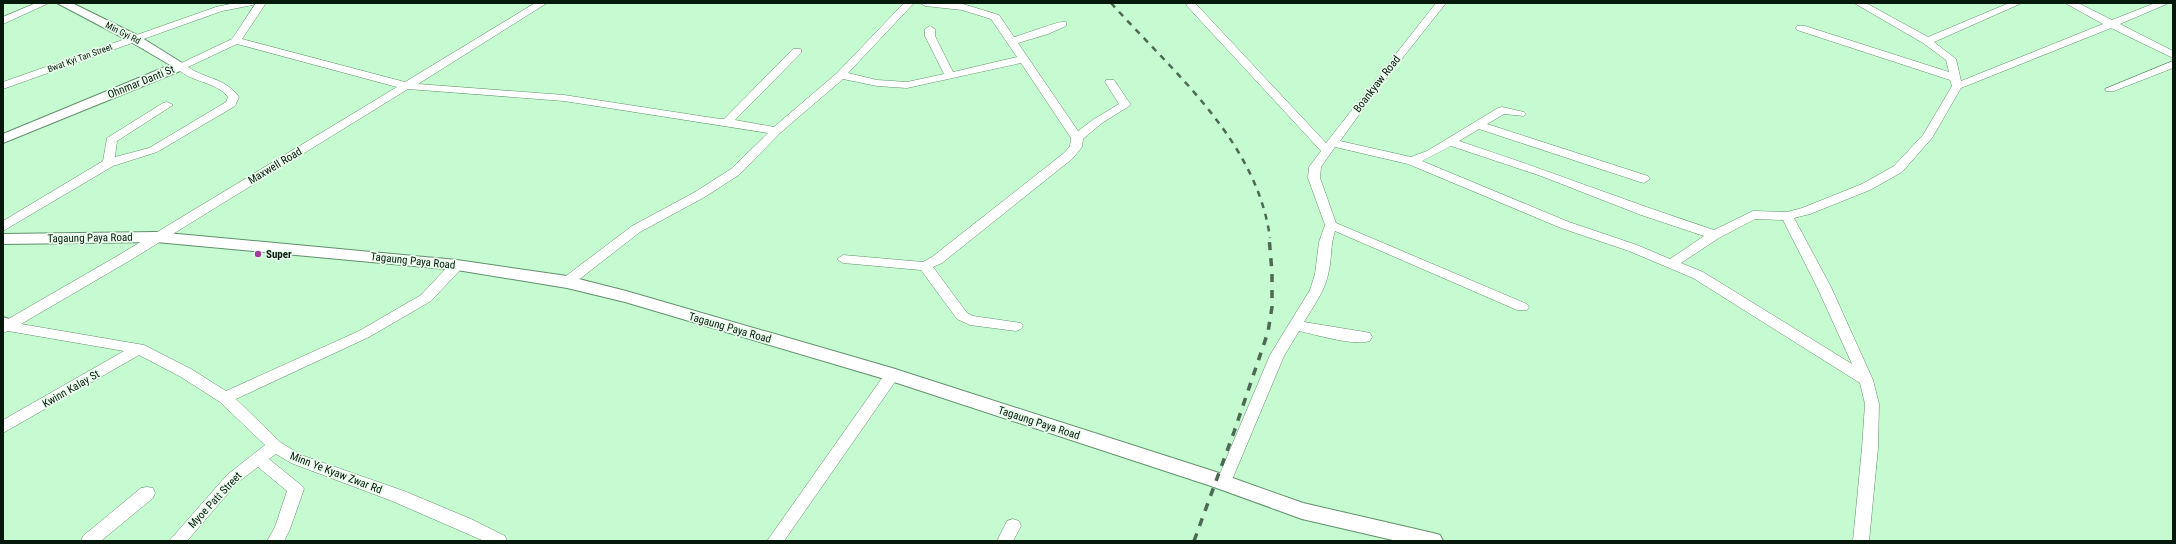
<svg xmlns="http://www.w3.org/2000/svg" width="2176" height="544" viewBox="0 0 2176 544" font-family="'Roboto Condensed',sans-serif">
	<style>
		.lines { fill: none; stroke-linecap: round; stroke-linejoin: round }
		.minor-casing { stroke: #60906b; stroke-width: 1 }
		.major-casing { stroke: #60906b; stroke-width: 2 }
		.minor { fill: #fff; fill-rule: evenodd }
		.major { fill: #fff; fill-rule: evenodd }
		.rail-far1 { stroke: #4c6a53; stroke-width: 2.5; stroke-dasharray: 6 6; stroke-linecap: butt }
		.rail { stroke: #4c6a53; stroke-width: 3.5; stroke-dasharray: 8 8; stroke-linecap: butt }
		.poi-dot { fill: #a63c9e; stroke: #eafeed; stroke-width: 1.5 }
		.labels { text-anchor: middle; dominant-baseline: central; stroke-width: 3.5; stroke-linejoin: round; paint-order: stroke }
		.far-street-label { font-size: 9px; fill: #06180b; stroke: #eafeed }
		.street-label { font-size: 11px; fill: #06180b; stroke: #eafeed }
		.poi-label { font-size: 11px; font-weight: bold; fill: #06180b; stroke: #eafeed; text-anchor: start }
	</style>
	<rect width="100%" height="100%" fill="#c6fad1"/>
	<g class="lines">
		<g class="minor-casing">
			<g id="minor">
				<path d="M36 3H49L3 24V17Z"/>
				<path d="M235 3H255L253 5 222 11 3 89V82L216 7Z"/>
				<path d="M256 3H266L242 39 405 82 535 3H547L418 84 564 95 720 119H724L793 49H801V53L735 120 774 127 837 73 904 3H914L848 73 877 80 907 82 944 74 925 36V29L930 26 935 29V36L953 72 1017 57 991 19 962 10 925 6 920 3 963 4 999 15 1014 37C1023 35 1060 20 1066 22V26L1048 34 1018 43 1078 131 1094 119 1119 104 1105 82 1106 80H1114L1131 105 1102 123 1083 139 1082 147 1072 159 942 263 933 267 967 313 973 316 1021 323 1023 326 1021 329 1016 331 970 325 957 319 921 270 843 263 837 259 843 255 923 262 932 257 1064 153 1070 146 1071 138 1021 63 907 88 877 86 843 79 780 133 739 175 703 198 640 232 572 285H562L560 282 562 279 632 226 695 192 731 169 768 133 564 101 408 89 129 261 21 324 144 345 191 369 226 391 359 331 421 295 452 262H462L463 265 462 268 431 301 369 337 236 399 280 442 301 455 404 491 471 519 505 536 507 541H484L392 501 291 463 276 454 269 459 301 485 304 489 290 529 284 541H267L275 527 287 491 258 467 237 483 187 541H169L227 475 265 445 220 402 181 377 139 355 3 433V420L124 351 8 331 3 333V322L119 255 397 87 237 44 188 67C205 79 226 78 239 97L235 106 157 152 113 166 3 231V221L103 161 107 138 163 103 167 102 173 105 117 141 115 157 149 148 226 102 228 97C215 80 188 83 175 66L232 39Z"/>
				<path d="M1186 3H1195L1326 143 1436 3H1446L1374 94 1340 141 1411 157 1427 151 1498 108 1502 107 1524 112 1526 114 1524 116 1504 114 1487 124 1648 176 1650 179 1644 183 1640 182 1479 129 1459 141C1545 169 1628 202 1714 230L1753 211 1787 212 1802 208 1862 184 1894 166 1923 135 1952 86 1950 80 1797 30 1796 28 1797 26H1805L1949 72 1946 60 1923 43 1854 3H1866L1928 37 2009 3H2022L1934 42 1956 59 1961 81 2103 24 2065 3H2078L2112 20 2155 3H2169L2120 24 2173 51V58L2111 28 1961 88 1932 138 1902 172 1870 190 1810 214 1794 218 1831 287 1873 380 1879 404 1878 448 1869 541H1853L1862 448 1865 404 1860 383 1693 278 1629 251 1561 228 1408 164 1335 147 1321 167 1320 178 1336 223 1527 304 1529 307 1527 310H1517L1335 231C1330 246 1332 260 1328 275 1324 292 1313 307 1304 322L1365 332 1370 333 1372 337 1370 341C1352 346 1318 335 1299 331L1284 356 1229 487 1224 489 1219 487 1216 483 1270 355 1310 290 1315 274 1319 242 1325 225 1308 178 1309 167 1321 151 1187 6ZM1451 146 1541 176 1641 215 1704 236 1670 259 1637 245 1569 222 1422 161ZM1755 219 1783 220 1817 287 1852 364 1703 272 1681 263 1719 238Z"/>
				<path d="M2173 61V68L2114 91H2106L2105 89Z"/>
				<path d="M892 370 897 371 899 375 897 379 784 541H767L887 371Z"/>
				<path d="M147 487 153 488 155 493 153 498 101 541H81L83 536 141 488Z"/>
				<path d="M1013 519 1019 521 1021 526 1013 541H997L1007 521Z"/>
			</g>
		</g>
		<g class="major-casing">
			<g id="major">
				<path d="M57 3H72L139 36 187 66 185 69 3 143V134L170 65 131 42Z"/>
				<path d="M156 232 457 260 567 276 626 291 892 368 1216 472 1303 503 1433 533 1440 535 1443 541H1397L1302 519 1211 486 888 380 625 302 567 288 457 270 156 242 3 244V234Z"/>
				<path d="M3 317 9 319 15 326 13 330 3 331Z"/>
			</g>
		</g>
		<use href="#minor" class="minor"/>
		<use href="#major" class="major"/>
		<path class="rail-far1" d="M1111 3C1173 72 1257 141 1270 238"/>
		<path class="rail" d="M1194 541 1234 432 1268 332 1272 307V272L1269 237"/>
	</g>
	<circle class="poi-dot" cx="258" cy="254" r="4"/>
	<g class="labels">
		<g class="far-street-label">
			<text transform="translate(123 33) rotate(27)">Min Gyi Rd</text>
			<text transform="translate(80 58) rotate(-20)">Bwat Kyi Tan Street</text>
		</g>
		<g class="street-label">
			<text transform="translate(141 82) rotate(-22)">Ohnmar Danti St</text>
			<text transform="translate(1377 84) rotate(-52)">Boankyaw Road</text>
			<text transform="translate(275 166) rotate(-31)">Maxwell Road</text>
			<text transform="translate(90 238) rotate(-1)">Tagaung Paya Road</text>
			<text transform="translate(413 261) rotate(6)">Tagaung Paya Road</text>
			<text transform="translate(730 328) rotate(16)">Tagaung Paya Road</text>
			<text transform="translate(71 389) rotate(-30)">Kwinn Kalay St</text>
			<text transform="translate(1039 423) rotate(18)">Tagaung Paya Road</text>
			<text transform="translate(336 473) rotate(21)">Minn Ye Kyaw Zwar Rd</text>
			<text transform="translate(215 500) rotate(-47)">Myoe Patt Street</text>
		</g>
		<g class="poi-label">
			<text x="266" y="254">Super</text>
		</g>
	</g>
	<rect width="2176" height="544" fill="none" stroke="#06180b" stroke-width="8"/>
</svg>
